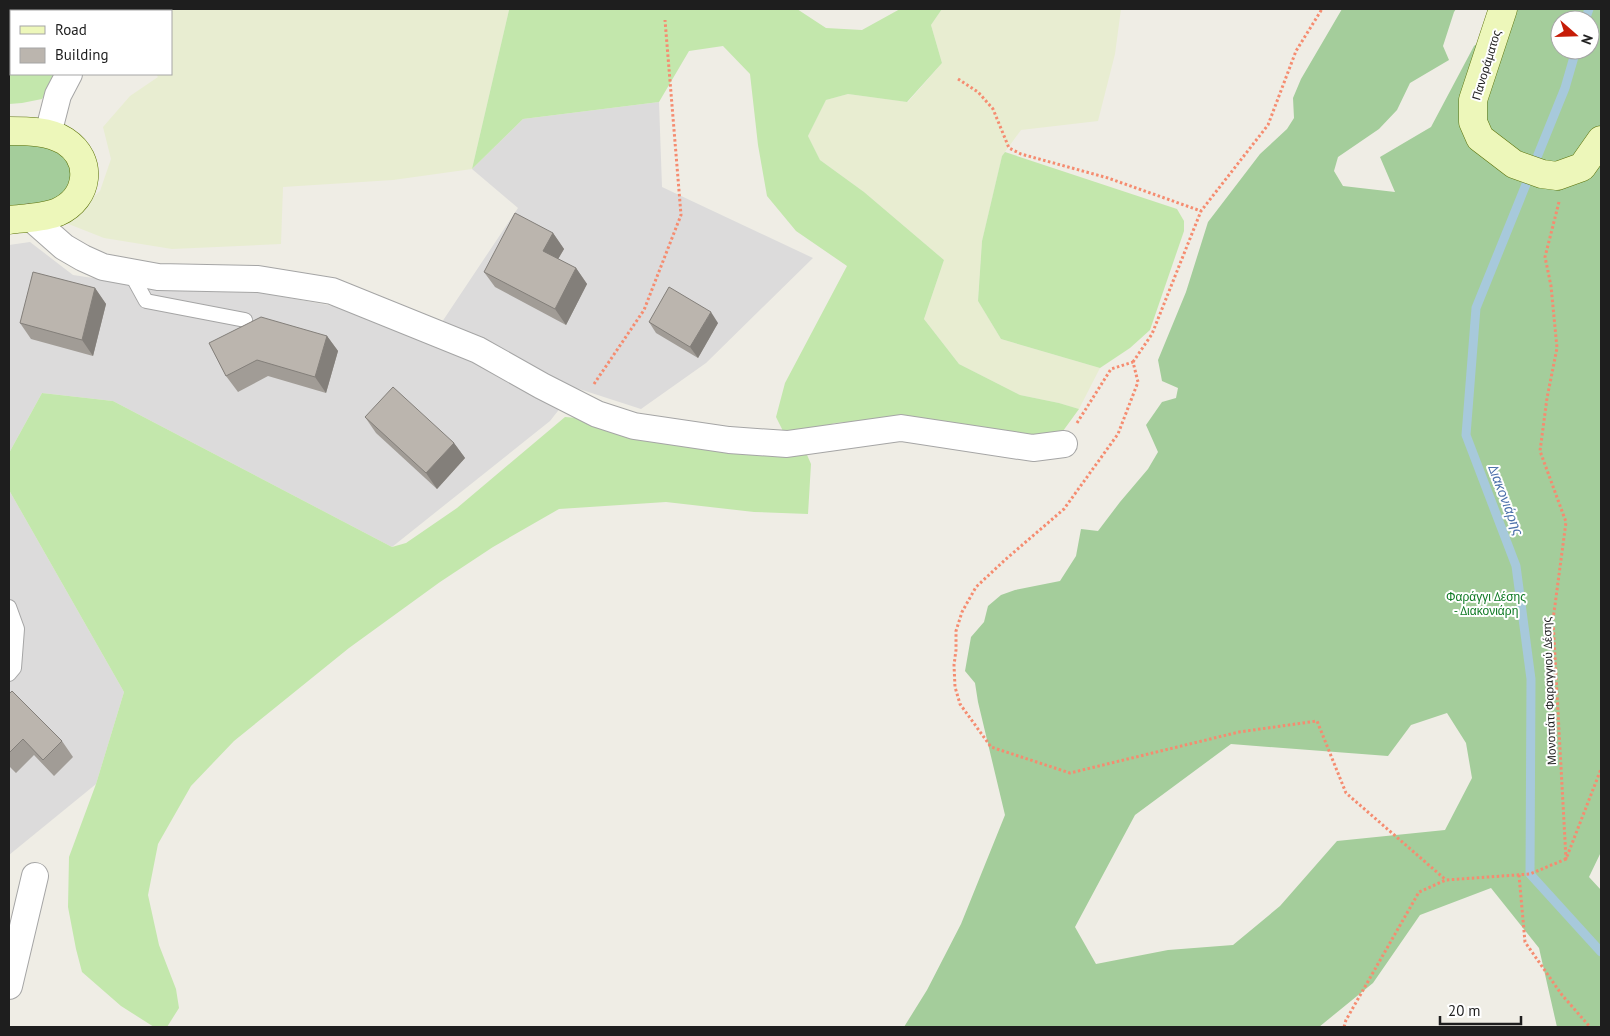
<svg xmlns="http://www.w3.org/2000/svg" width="1610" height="1036" viewBox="0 0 1610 1036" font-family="'PT Sans',sans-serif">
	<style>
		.residential { fill: #dcdbdb }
		.farmland { fill: #e8edd1 }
		.grass { fill: #c3e7ac }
		.forest { fill: #a4cd9b; fill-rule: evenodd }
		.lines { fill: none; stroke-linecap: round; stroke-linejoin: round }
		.stream { stroke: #a7c9db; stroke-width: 9 }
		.service-casing { stroke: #a5a5a5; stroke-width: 16 }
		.minor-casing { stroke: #a5a5a5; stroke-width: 28 }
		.secondary-casing { stroke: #5b7208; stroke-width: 29 }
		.path { stroke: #f58c70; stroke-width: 3; stroke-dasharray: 2.5 2.5; stroke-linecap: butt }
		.service { stroke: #fff; stroke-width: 14 }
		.minor { stroke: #fff; stroke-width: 26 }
		.secondary { stroke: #edf7ba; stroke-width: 28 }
		.wall { fill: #a19c96 }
		.shaded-wall { fill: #837f7a }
		.building { fill: #bbb5ae; stroke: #837f7a }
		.labels { text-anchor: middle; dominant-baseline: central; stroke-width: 4; stroke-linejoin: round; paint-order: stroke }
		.street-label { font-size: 12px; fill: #1e1e1e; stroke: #fff }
		.park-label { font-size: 12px; fill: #0f7a24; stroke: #fff }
		.water-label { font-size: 14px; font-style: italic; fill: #4e72ab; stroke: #fff }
	</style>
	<rect width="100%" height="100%" fill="#efede5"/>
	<g class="residential">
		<path d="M659 102 662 187 813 258 706 363 641 409 576 388 550 421 392 547 113 401 42 393 9 453V245L30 242 73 275 166 289 263 293 333 306 428 343 518 208 472 169 523 119Z"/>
		<path d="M9 490 124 692 96 784 9 855Z"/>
	</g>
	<g class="farmland">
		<path d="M144 9H511L509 10 472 169 393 180 283 187 281 244 172 249 104 238 66 223 100 191 111 159 103 127 130 96 158 77 156 74H171V11H143Z"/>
		<path d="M942 9H1121L1115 54 1098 121 1021 130 1002 156 982 241 978 301 1001 339 1100 368 1079 409 1059 403 1020 395 959 364 924 319 944 260 864 192 820 160 808 136 826 100 848 94 908 102 942 63 931 25Z"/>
	</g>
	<g class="grass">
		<path d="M9 9H90L88 11H11V74H55L42 99 22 103 9 104Z"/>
		<path d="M511 9H797L826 28 862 30 900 9H942L931 25 942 63 907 102 848 94 826 100 808 136 820 160 864 192 944 260 924 319 959 364 1020 395 1059 403 1079 409 1063 431 1033 436 901 418 835 423 807 432 783 431 776 417 785 383 847 266 796 231 767 196 758 145 750 74 723 46 689 51 659 102 523 119 472 169 509 10Z"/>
		<path d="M1005 152 1177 209 1184 221V231L1150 330 1130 348 1100 368 1001 339 978 301 982 241 1002 156Z"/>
		<path d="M42 393 113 401 392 547 406 543 457 508 565 417 591 419 804 448 811 464 808 514 754 512 666 502 559 509 493 547 440 582 349 648 234 741 191 786 158 844 148 895 159 945 176 989 179 1008 167 1027H154L121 1006 82 972 76 949 68 907 69 857 96 784 124 692 9 490V453Z"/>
	</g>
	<g class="forest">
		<path d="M1342 9H1456L1454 12 1443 46 1449 60 1410 83 1397 110 1379 129 1338 157 1334 171 1343 186 1395 192 1380 157 1431 127 1474 46 1519 9H1601V852L1589 877 1601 890V1027H1557L1539 948 1491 888 1420 915 1373 983 1319 1027H904L927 990 961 924 1005 815 978 702 975 683 965 671 971 637 984 622 988 606 1001 595 1015 590 1060 581 1076 556 1081 529 1098 531 1120 502 1148 469 1158 452 1146 425 1162 402 1176 398 1178 388 1162 381 1158 360 1186 292 1208 222 1260 154 1287 129 1294 118 1293 98 1301 79ZM1560 20H1590V50H1560ZM1447 713 1466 743 1472 778 1445 830 1337 841 1280 906 1233 945 1168 950 1096 964 1075 927 1135 815 1231 744 1388 756 1411 725Z"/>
		<path d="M9 140 62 148 74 169 68 190 50 203 9 210Z"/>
	</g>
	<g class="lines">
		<g class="stream">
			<path d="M1585 20 1589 9"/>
			<path d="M1576 50 1565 88 1476 308 1466 435 1516 566 1531 679 1530 874 1601 952"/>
		</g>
		<g class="service-casing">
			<g id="service">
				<path d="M130 272 146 301 245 320"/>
				<path d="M9 607 17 629 14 668 9 674"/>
			</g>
		</g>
		<g class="minor-casing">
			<g id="minor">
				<path d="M101 11 102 9"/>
				<path d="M48 134 58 95 69 74"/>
				<path d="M30 217 64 247 83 258 103 267 158 277 258 279 332 291 478 350 542 386 597 414 634 426 729 440 787 444 901 428 1033 448 1064 444"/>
				<path d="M9 986 35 876"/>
			</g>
		</g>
		<g class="secondary-casing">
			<g id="secondary">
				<path d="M1503 9 1473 100V122L1480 138 1514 164 1542 174 1557 176 1582 167 1601 140"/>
				<path d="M9 131C27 131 49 131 65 141 94 160 89 198 58 212 44 218 24 218 9 220"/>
			</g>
		</g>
		<g class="path">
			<path d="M958 79 978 92 993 109 1009 148 1021 154 1108 178 1201 211"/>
			<path d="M1559 202 1545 257 1551 286 1557 348 1547 398 1540 451 1566 522 1553 620 1566 859"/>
			<path d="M1133 362 1152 334 1201 211 1268 125 1296 51 1322 9"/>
			<path d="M594 384 644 310 681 215 665 20"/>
			<path d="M1077 423 1111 369 1133 362 1138 382 1118 434 1064 509 1006 559 976 587 962 612 956 631V650L954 665 955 687 960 704 991 747 1070 773 1239 732 1317 721 1346 793 1446 880"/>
			<path d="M1519 875 1525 942 1562 995 1590 1027"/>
			<path d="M1344 1027 1346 1020 1419 892 1446 880 1530 874 1566 859 1601 769"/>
		</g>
		<use href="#service" class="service"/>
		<use href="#minor" class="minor"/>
		<use href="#secondary" class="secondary"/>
	</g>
	<g class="wall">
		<path d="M553 233 564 249 558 259 576 268 587 284 566 325 495 287 484 272Z"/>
		<path d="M95 288 106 304 93 356 31 339 20 323Z"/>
		<path d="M649 322 718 323 698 358 656 333Z"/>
		<path d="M327 336 338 351 326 393 268 376 238 392 226 376 209 343Z"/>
		<path d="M365 417 454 443 465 458 437 489 376 433Z"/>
		<path d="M9 694 62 741 73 757 54 776 34 755 16 773 9 766Z"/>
	</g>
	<g class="shaded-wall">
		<path d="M553 233 564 249 554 266 543 251Z"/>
		<path d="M576 268 587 284 566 325 555 309Z"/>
		<path d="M95 288 106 304 93 356 82 340Z"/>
		<path d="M711 312 718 323 698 358 690 347Z"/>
		<path d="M327 336 338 351 326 393 315 377Z"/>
		<path d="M454 443 465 458 437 489 426 473Z"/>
	</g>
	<g class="building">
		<path d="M515 213 553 233 543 251 576 268 555 309 484 272Z"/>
		<path d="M33 272 95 288 82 340 20 323Z"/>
		<path d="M669 287 711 312 690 347 649 322Z"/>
		<path d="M261 317 327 336 315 377 257 360 226 376 209 343Z"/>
		<path d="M393 387 454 443 426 473 365 417Z"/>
		<path d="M12 691 62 741 43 760 23 739 9 753V694Z"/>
	</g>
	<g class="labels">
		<g class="street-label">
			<text transform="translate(1486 65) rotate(-73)">Πανοράματος</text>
			<text transform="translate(1549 691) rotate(-92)">Μονοπάτι Φαραγγιού Δέσης</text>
		</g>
		<g class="park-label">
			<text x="1486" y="596">Φαράγγι Δέσης<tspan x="1486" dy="14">- Διακονιάρη</tspan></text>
		</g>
		<g class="water-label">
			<text transform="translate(1506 500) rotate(69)">Διακονιάρης</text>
		</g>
	</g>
	<rect width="1610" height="1036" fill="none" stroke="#1e1e1e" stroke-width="20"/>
	<rect x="10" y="10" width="162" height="65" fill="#ffffff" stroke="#a5a5a5"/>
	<rect x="20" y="26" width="25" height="8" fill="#edf7ba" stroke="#a5a5a5"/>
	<text x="55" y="35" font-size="15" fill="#1e1e1e">Road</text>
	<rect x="20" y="48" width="25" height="15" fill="#bbb5ae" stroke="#a5a5a5"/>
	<text x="55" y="60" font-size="15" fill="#1e1e1e">Building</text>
	<g transform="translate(1575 35) rotate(110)"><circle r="24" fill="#ffffff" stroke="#a5a5a5"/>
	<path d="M0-4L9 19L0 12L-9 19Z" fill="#c61c07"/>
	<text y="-8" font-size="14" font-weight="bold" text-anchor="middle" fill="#1e1e1e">N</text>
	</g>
	<path d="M1440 1016v8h81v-8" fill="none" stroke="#1e1e1e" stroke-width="2.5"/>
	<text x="1448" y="1016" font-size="15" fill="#1e1e1e" stroke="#ffffff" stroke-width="4" paint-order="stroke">20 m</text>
</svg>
